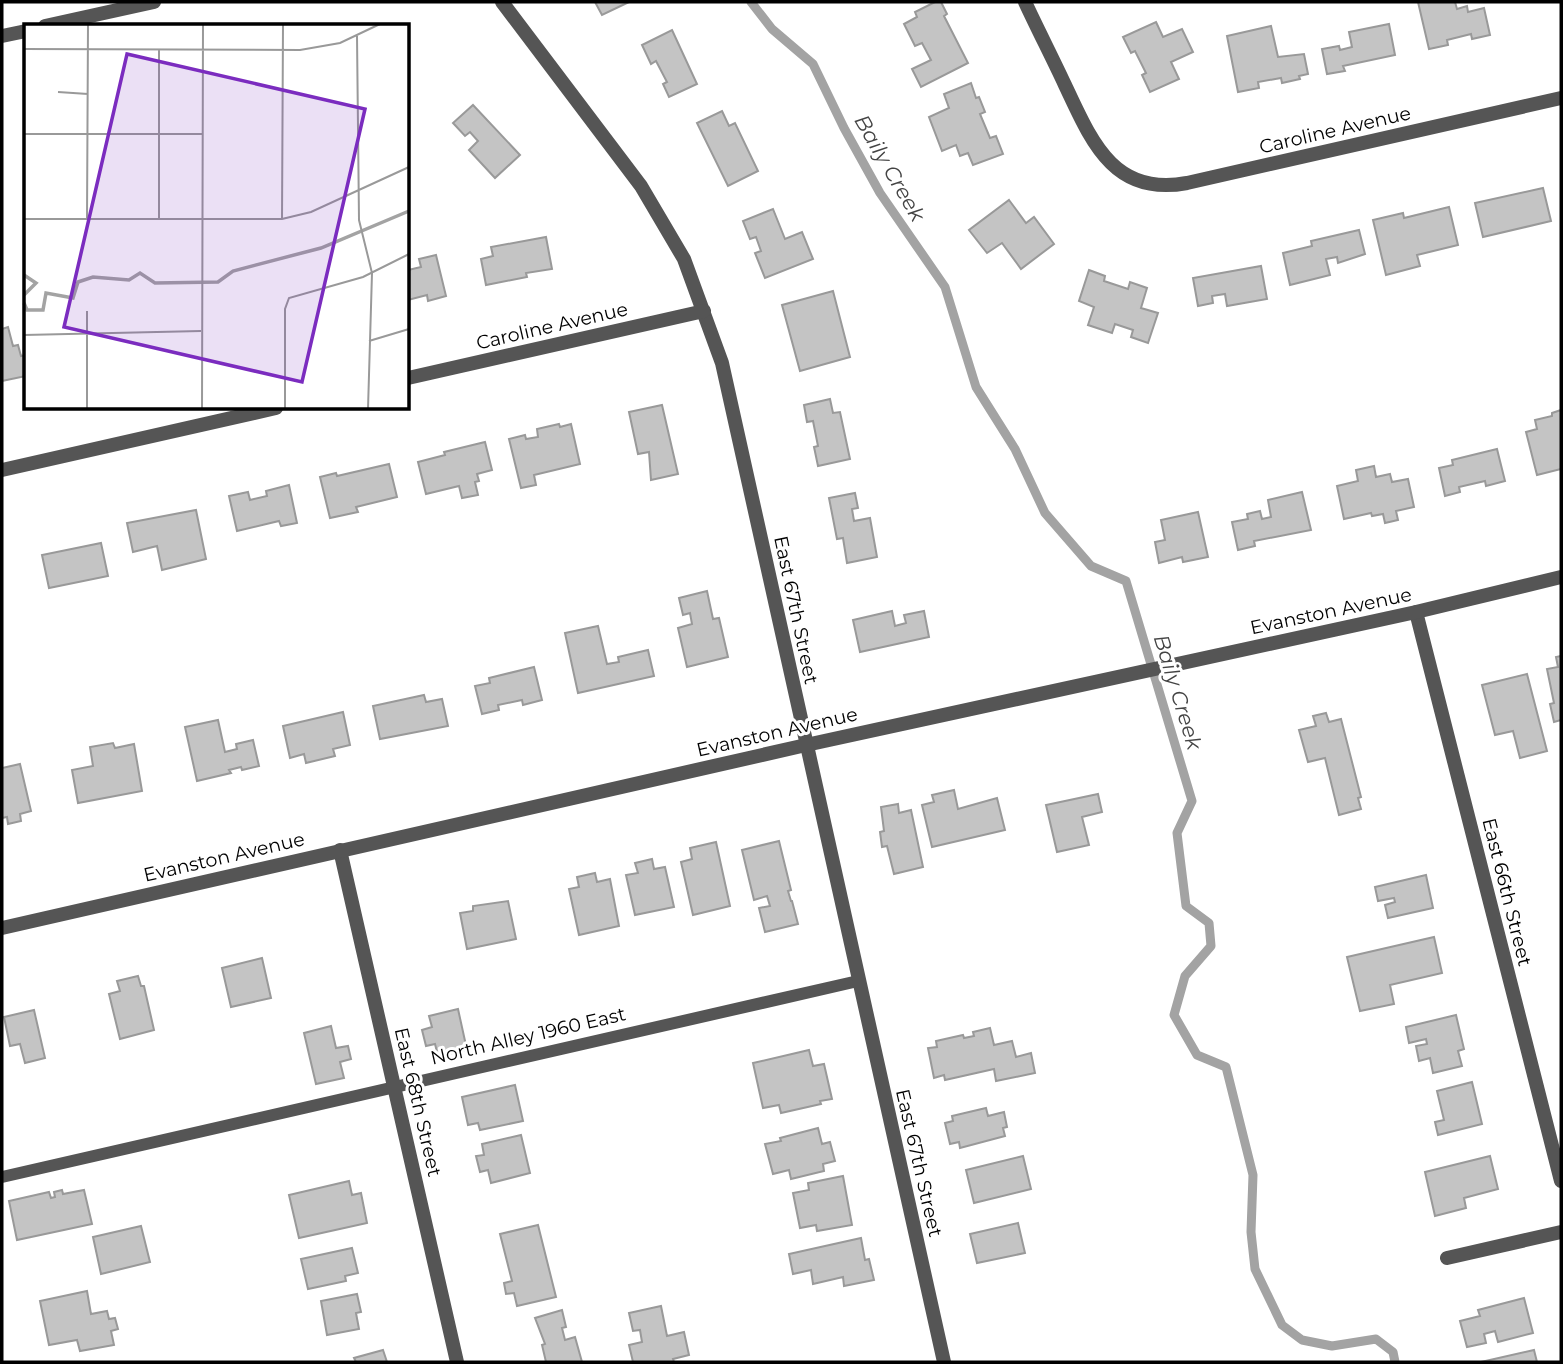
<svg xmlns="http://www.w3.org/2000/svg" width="1563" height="1364" viewBox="0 0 1563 1364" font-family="Montserrat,sans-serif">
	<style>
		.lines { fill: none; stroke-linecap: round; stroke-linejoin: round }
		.stream { stroke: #a3a3a3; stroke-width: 9 }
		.building { fill: #c4c4c4; stroke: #999; stroke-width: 2 }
		.lane { stroke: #555; stroke-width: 12 }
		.street { stroke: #555; stroke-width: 14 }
		.labels { text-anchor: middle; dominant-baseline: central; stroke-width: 6; stroke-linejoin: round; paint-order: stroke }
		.street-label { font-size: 19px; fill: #000; stroke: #fff }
		.water-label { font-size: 21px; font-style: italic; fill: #444; stroke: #fff }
		.inset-river { fill: none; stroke: #a3a3a3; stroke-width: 3.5 }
		.inset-road { fill: none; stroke: #999; stroke-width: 2 }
		.view { fill: #7b2cbf; fill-opacity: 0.15; stroke: #7b2cbf; stroke-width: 3.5 }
		.inset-edge { fill: none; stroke: #000; stroke-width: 3.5 }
	</style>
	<rect width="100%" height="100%" fill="#fff"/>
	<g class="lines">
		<path class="stream" d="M751 2 772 29 813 64 844 128 880 193 945 287 976 387 1015 449 1045 513 1091 566 1126 581 1192 801 1177 833 1186 906 1209 923 1211 946 1185 976 1174 1015 1197 1055 1226 1067 1253 1175 1251 1232 1255 1269 1282 1325 1302 1340 1332 1346 1376 1339 1393 1352 1395 1362"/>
	</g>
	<g class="building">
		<path d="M595 2H629L602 15Z"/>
		<path d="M935 2H941L947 14 944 16 968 63 921 87 912 69 931 60 922 43 915 46 904 24 917 17 915 12Z"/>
		<path d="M1418 2H1455L1457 9 1467 6 1468 12 1484 8 1490 35 1472 39 1471 34 1447 40 1448 45 1429 49Z"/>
		<path d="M1156 22 1163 37 1182 29 1193 52 1171 62 1179 79 1150 92 1142 75 1146 73 1135 51 1131 53 1123 37Z"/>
		<path d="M1389 24 1395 55 1343 66 1345 71 1327 74 1322 49 1339 46 1340 50 1352 47 1349 32Z"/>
		<path d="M1271 26 1278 57 1304 54 1308 74 1299 76 1300 79 1282 83 1281 78 1258 82 1259 88 1238 92 1227 36Z"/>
		<path d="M672 30 697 84 669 97 663 84 667 82 656 61 651 64 642 45Z"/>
		<path d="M971 83 976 98 979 97 985 112 980 114 990 138 996 136 1003 154 973 165 968 153 960 156 956 145 942 151 929 117 949 108 944 94Z"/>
		<path d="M473 105 520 155 495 178 469 150 478 141 470 132 465 136 453 123Z"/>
		<path d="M722 111 729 126 735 123 758 171 728 186 697 123Z"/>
		<path d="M1543 188 1551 221 1483 237 1475 203Z"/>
		<path d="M1009 200 1026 223 1034 217 1054 244 1021 269 1002 243 987 253 969 230Z"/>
		<path d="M1449 207 1458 245 1417 255 1420 266 1386 275 1373 220 1403 213 1404 218Z"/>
		<path d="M773 209 785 239 802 232 813 259 765 278 755 253 761 251 756 237 750 239 743 221Z"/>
		<path d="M1359 230 1365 254 1338 263 1337 257 1326 259 1330 275 1290 285 1283 253 1312 246 1311 241Z"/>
		<path d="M546 237 552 269 526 273 527 277 486 285 481 259 493 256 491 247Z"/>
		<path d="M436 255 446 296 428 301 427 295 408 300V270L421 267 419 259Z"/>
		<path d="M1261 266 1267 299 1227 306 1225 294 1212 296 1213 303 1198 306 1193 278Z"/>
		<path d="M1089 270 1105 276 1104 281 1128 289 1130 282 1147 288 1141 308 1158 313 1148 343 1131 337 1133 330 1115 324 1112 333 1088 325 1094 307 1079 301Z"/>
		<path d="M833 291 850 357 800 371 782 305Z"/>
		<path d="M8 327 13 346 18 345 21 356 26 355V376L2 381V329Z"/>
		<path d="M830 399 833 413 840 412 850 459 818 466 814 447 818 446 813 421 807 422 804 405Z"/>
		<path d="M662 405 678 474 651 480 649 452 638 454 629 412Z"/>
		<path d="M1561 410V469L1537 475 1526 432 1537 429 1535 420 1552 416V413Z"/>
		<path d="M559 424 560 427 571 424 580 464 534 475 536 485 521 488 509 439 525 435 526 439 538 437 537 429Z"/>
		<path d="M485 442 492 470 477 474 479 481 475 482 478 495 462 498 459 486 426 494 418 462 445 455 444 452Z"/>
		<path d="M1497 449 1505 481 1486 486 1485 481 1459 487 1460 492 1445 496 1439 468 1453 465 1452 460Z"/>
		<path d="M389 464 397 497 356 507 358 512 330 518 320 477 336 473 337 476Z"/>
		<path d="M1374 466 1376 477 1390 474 1392 482 1408 479 1414 507 1396 511 1398 520 1385 523 1383 514 1372 516 1371 513 1344 519 1337 486 1358 481 1356 470Z"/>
		<path d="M289 485 297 523 281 526 279 521 237 531 229 496 248 492 250 500 267 496 266 491Z"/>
		<path d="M1302 492 1311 530 1254 541 1255 546 1238 550 1232 522 1248 519 1247 514 1260 511 1262 519 1271 517 1268 500Z"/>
		<path d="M855 493 858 508 852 509 854 521 870 518 877 557 847 563 843 538 837 539 829 498Z"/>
		<path d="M196 510 206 559 162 570 157 546 133 552 127 523Z"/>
		<path d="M1198 512 1208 557 1183 562 1182 557 1159 563 1155 542 1165 540 1161 520Z"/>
		<path d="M101 543 108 576 49 588 42 555Z"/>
		<path d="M707 591 713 619 719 618 728 657 687 667 678 628 692 624 690 613 683 615 679 598Z"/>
		<path d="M892 611 895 626 906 623 904 615 924 611 929 637 860 652 853 620Z"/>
		<path d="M598 626 607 664 619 662 618 657 648 650 654 676 578 693 565 633Z"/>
		<path d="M1561 656V720L1554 722 1550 704 1554 703 1547 669 1558 667 1556 657Z"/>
		<path d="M534 667 542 700 523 705 522 700 498 705 499 710 482 714 475 686 490 683 489 678Z"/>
		<path d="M1527 674 1547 751 1520 758 1513 731 1495 735 1482 685Z"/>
		<path d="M424 695 426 702 442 699 448 726 380 739 373 706Z"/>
		<path d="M343 712 350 745 333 749 335 756 306 763 304 754 290 758 283 726Z"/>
		<path d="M1326 713 1329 722 1341 719 1361 797 1358 798 1361 809 1339 815 1325 758 1308 762 1299 730 1316 726 1313 716Z"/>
		<path d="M218 720 225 752 237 749 236 744 253 740 259 766 242 770 241 767 229 770 231 773 197 781 185 727Z"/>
		<path d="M113 743 115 748 134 744 142 791 78 803 72 770 93 766 90 747Z"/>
		<path d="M20 764 31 811 20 814 21 821 8 824 7 817 2 818V768Z"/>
		<path d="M954 790 958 809 997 798 1005 830 932 847 922 805 934 802 932 795Z"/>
		<path d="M1098 794 1102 812 1082 817 1089 845 1057 852 1046 805Z"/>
		<path d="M898 804 899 813 911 810 923 867 894 874 887 846 882 847 880 832 884 831 881 807Z"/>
		<path d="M779 841 791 890 788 891 791 901H792L798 924 765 932 759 908 770 906 767 896 754 900 742 850Z"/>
		<path d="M716 842 730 906 693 915 681 862 692 859 690 848Z"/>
		<path d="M652 859 654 869 665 867 674 907 635 915 626 875 638 873 635 863Z"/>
		<path d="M595 873 597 882 610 879 619 926 579 935 569 889 579 887 577 877Z"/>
		<path d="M1426 875 1433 908 1388 918 1385 905 1395 902 1394 898 1378 901 1375 887Z"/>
		<path d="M508 901 516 939 467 949 460 913 473 911V906Z"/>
		<path d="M1434 937 1442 973 1390 985 1394 1004 1360 1011 1347 957Z"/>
		<path d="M262 958 271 998 231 1007 222 968Z"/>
		<path d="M138 976 141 986H144L154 1030 120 1039 109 994 120 991 117 981Z"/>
		<path d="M458 1009 467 1050 438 1056 435 1044 426 1046 422 1030 432 1027 429 1016Z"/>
		<path d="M34 1010 45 1058 25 1063 20 1044 10 1046 4 1017Z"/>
		<path d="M1456 1015 1464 1049 1458 1051 1462 1066 1433 1073 1430 1058 1419 1061 1416 1046 1427 1044 1426 1039 1409 1043 1406 1027Z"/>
		<path d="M331 1026 336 1048 348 1046 351 1059 340 1062 344 1078 316 1084 304 1033Z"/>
		<path d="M990 1028 994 1045 1012 1041 1016 1057 1031 1053 1035 1073 996 1081 994 1069 945 1080 944 1075 934 1078 928 1048 937 1047 936 1041 963 1035 964 1038 974 1036 973 1032Z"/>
		<path d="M809 1050 813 1066 824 1064 832 1099 820 1101 821 1104 781 1113 779 1105 763 1108 753 1063Z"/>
		<path d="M1472 1082 1482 1124 1438 1135 1435 1122 1444 1120 1437 1091Z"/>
		<path d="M515 1085 523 1121 480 1130 478 1123 468 1125 462 1097Z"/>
		<path d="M986 1108 988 1116 1004 1112 1007 1127 1003 1128 1005 1136 960 1148 959 1142 950 1144 945 1123 953 1121 952 1116Z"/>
		<path d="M818 1128 822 1144 830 1142 835 1161 823 1164 824 1171 791 1179 789 1170 773 1174 765 1144 781 1141 780 1138Z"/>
		<path d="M521 1135 530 1173 491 1183 488 1170 480 1172 476 1156 484 1155 482 1144Z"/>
		<path d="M1023 1156 1031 1189 974 1203 966 1170Z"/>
		<path d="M1490 1156 1498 1189 1464 1198 1466 1208 1435 1216 1425 1172Z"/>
		<path d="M843 1176 852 1225 817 1231 816 1225 800 1228 793 1193 809 1190 808 1183Z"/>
		<path d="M349 1181 352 1195 361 1193 367 1223 299 1238 289 1195Z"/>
		<path d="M62 1190 63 1194 84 1190 92 1224 17 1240 9 1201 49 1192 51 1198 55 1197 54 1192Z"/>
		<path d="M1018 1223 1025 1253 977 1263 970 1234Z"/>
		<path d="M538 1225 556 1297 517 1306 514 1293 506 1294 504 1283 512 1281 500 1234Z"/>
		<path d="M141 1226 150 1262 101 1274 93 1237Z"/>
		<path d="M861 1238 865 1260 869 1259 874 1280 844 1286 843 1277 813 1284 811 1270 793 1274 789 1254Z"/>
		<path d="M352 1248 358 1273 345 1276 346 1281 308 1289 301 1259Z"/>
		<path d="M87 1291 91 1314 107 1311 109 1319 115 1318 118 1329 111 1331 114 1345 80 1351 77 1340 49 1345 40 1301Z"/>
		<path d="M357 1294 361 1312 356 1313 359 1329 327 1335 321 1301Z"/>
		<path d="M1524 1298 1533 1333 1498 1342 1495 1331 1484 1334 1486 1343 1467 1347 1460 1321 1480 1316 1478 1310Z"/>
		<path d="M661 1306 667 1336 684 1332 689 1355 673 1359 674 1362H633L629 1345 642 1342 640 1330 633 1331 629 1313Z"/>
		<path d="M562 1310 566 1327 562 1328 565 1340 575 1337 582 1362H546L542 1345 545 1344 535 1318Z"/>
		<path d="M383 1350 387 1362H356L354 1358Z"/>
		<path d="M1534 1350 1537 1362H1481Z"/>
	</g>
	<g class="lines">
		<path class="lane" d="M2 1177 858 981"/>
		<g class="street">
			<path d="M502 2 641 186 684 259 722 363 944 1362"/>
			<path d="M1025 2C1038 30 1052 57 1065 85 1091 140 1113 197 1187 183L1561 98"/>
			<path d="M45 26 154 2"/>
			<path d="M2 36 26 31"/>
			<path d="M408 378 704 311"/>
			<path d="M2 470 276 408"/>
			<path d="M1416 612 1561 1181"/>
			<path d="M340 850 457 1362"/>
			<path d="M2 928 806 745 1416 612 1561 577"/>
			<path d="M1447 1258 1561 1232"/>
		</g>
	</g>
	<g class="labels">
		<g class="street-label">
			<text transform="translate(1335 130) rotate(-13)">Caroline Avenue</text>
			<text transform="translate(552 326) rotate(-13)">Caroline Avenue</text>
			<text transform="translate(796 610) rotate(78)">East 67th Street</text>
			<text transform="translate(1331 611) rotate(-12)">Evanston Avenue</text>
			<text transform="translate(777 732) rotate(-13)">Evanston Avenue</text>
			<text transform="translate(224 857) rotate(-13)">Evanston Avenue</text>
			<text transform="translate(1507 892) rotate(76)">East 66th Street</text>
			<text transform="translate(528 1036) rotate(-13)">North Alley 1960 East</text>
			<text transform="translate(418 1102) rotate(77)">East 68th Street</text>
			<text transform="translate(919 1163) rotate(77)">East 67th Street</text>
		</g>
		<g class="water-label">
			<text transform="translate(890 168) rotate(60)">Baily Creek</text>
			<text transform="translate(1178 692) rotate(73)">Baily Creek</text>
		</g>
	</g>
	<g transform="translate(24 24)">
		<rect width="385" height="385" fill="#fff"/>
		<path class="inset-river" d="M0 251 12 259 0 271M0 279 3 286H19L22 269 49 274 54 258 69 253 105 256 116 249 131 259 194 258 209 247 297 224 385 187"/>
		<path class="inset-road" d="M333 12 335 196 348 249 344 385M0 25 276 26 316 19 356 0M34 68 64 70M0 110H179M0 195H258L287 188 385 143M63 195 64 0M135 195V26M258 195 259 0M0 311 177 307M345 317 385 305M63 385V287M178 385 179 0M261 385V285L265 274 339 253 385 230"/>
		<path class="view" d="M103 30 341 85 278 358 40 303Z"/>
		<rect width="385" height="385" class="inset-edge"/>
	</g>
	<rect width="1563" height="1364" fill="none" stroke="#000000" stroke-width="7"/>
</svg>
